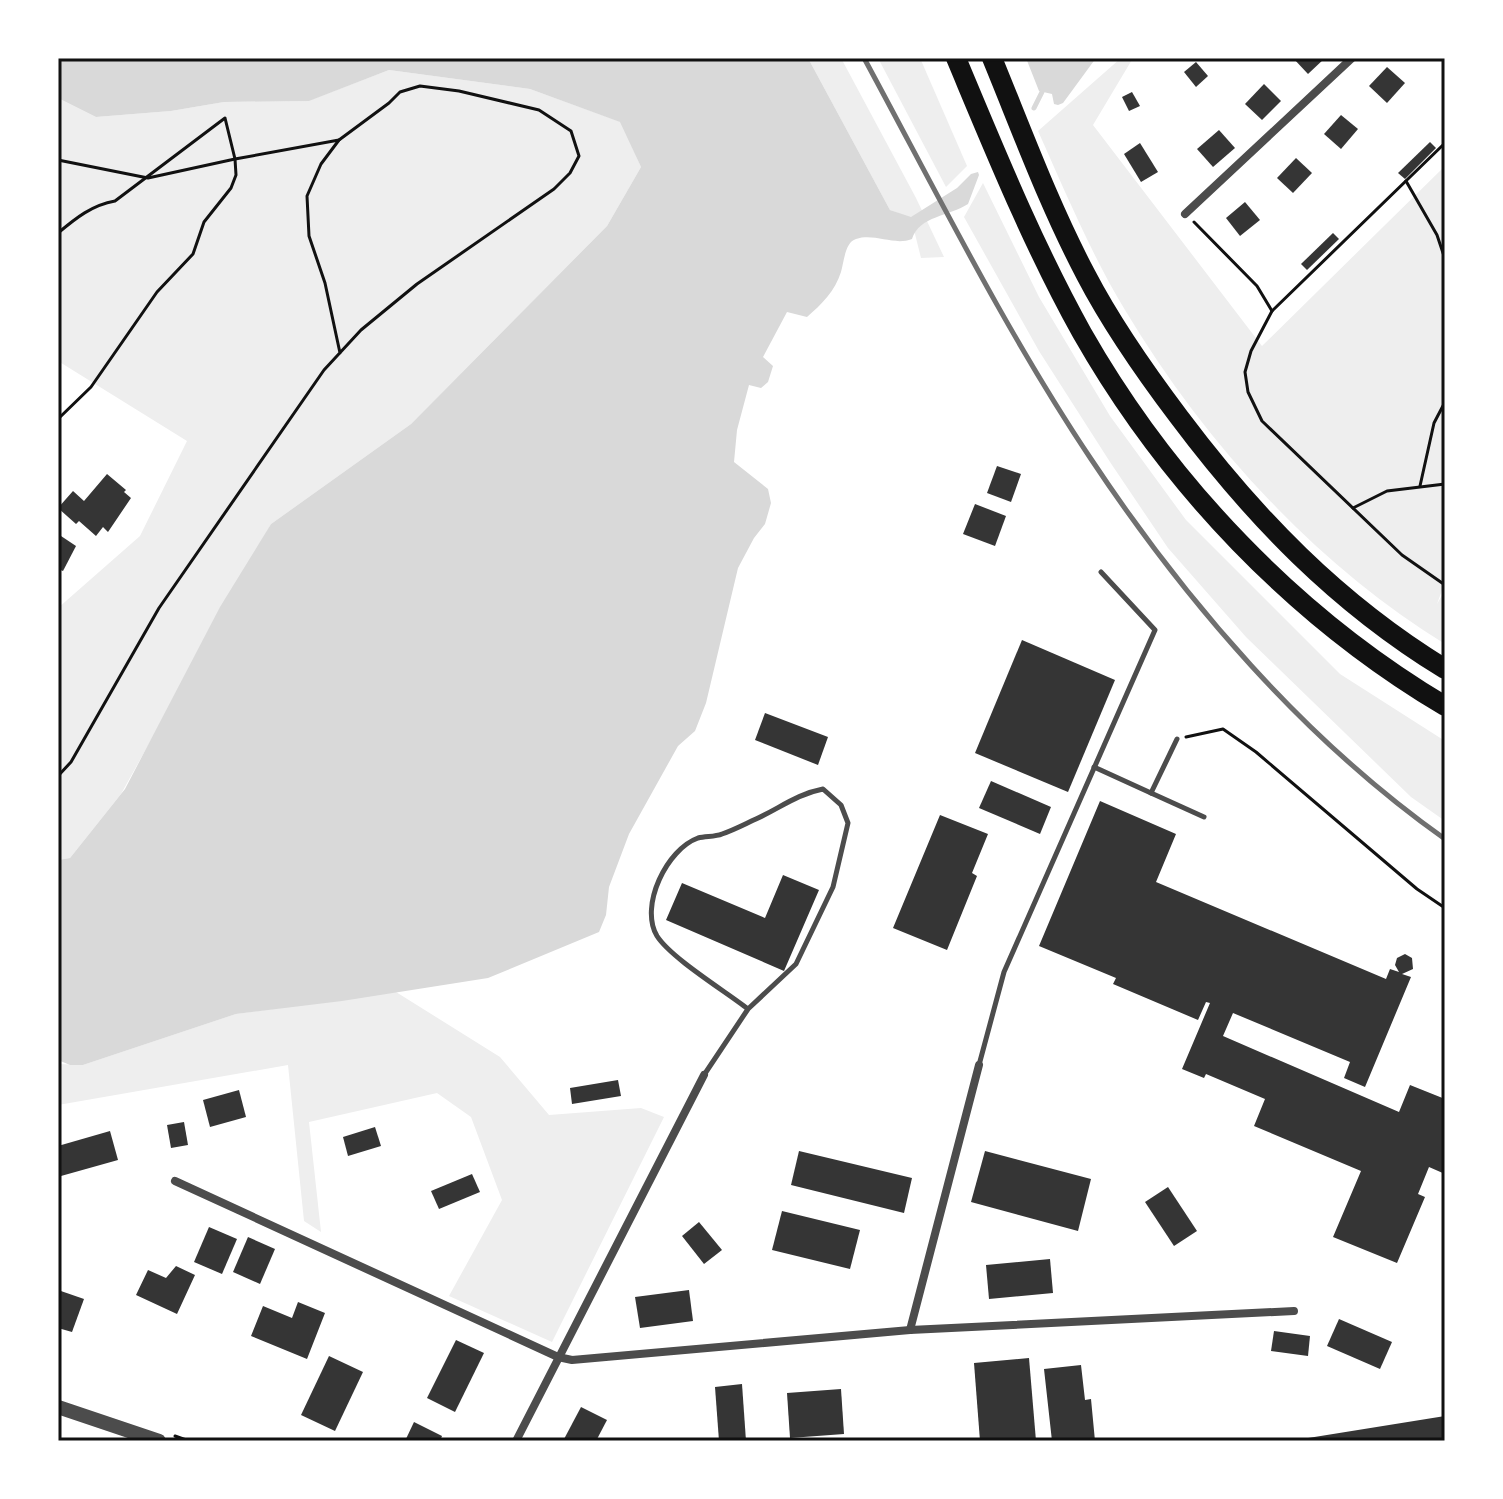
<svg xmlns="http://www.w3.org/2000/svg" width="1503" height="1499" viewBox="0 0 1503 1499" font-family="Karla,sans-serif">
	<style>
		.green { fill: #eee }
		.water { fill: #d9d9d9 }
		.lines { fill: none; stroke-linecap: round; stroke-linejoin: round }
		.stream { stroke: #d9d9d9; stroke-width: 5 }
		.building { fill: #353535 }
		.path { stroke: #111; stroke-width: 3 }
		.service { stroke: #4c4c4c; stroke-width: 5 }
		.minor { stroke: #4c4c4c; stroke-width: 8 }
		.tertiary { stroke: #4c4c4c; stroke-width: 14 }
		.motorway { stroke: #111; stroke-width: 20 }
		.rail { stroke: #707070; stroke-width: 5 }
		.neatline { fill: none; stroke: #111; stroke-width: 3 }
	</style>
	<rect width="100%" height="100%" fill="#fff"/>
	<g class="green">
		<path d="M808 58H841L916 198 944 257 921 258 911 218 890 210Z"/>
		<path d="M878 58H920L967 166 946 187Z"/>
		<path d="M1121 58H1133L1093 125 1262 346 1445 166V582L1437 604 1445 590V644C1314 563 1204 442 1125 310 1091 254 1065 191 1038 131Z"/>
		<path d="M389 70 530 89 621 122 641 167 607 226 411 424 271 524 121 794 70 858 58 860V608L140 536 187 441 58 361V98L96 117 171 111 224 102 308 101Z"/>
		<path d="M983 183 1039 297 1110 416 1186 520 1340 674 1445 741V821L1411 797 1246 637 1168 548 1110 462 1039 351 964 217Z"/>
		<path d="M396 992 500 1057 549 1115 641 1108 664 1117 552 1342 449 1296 502 1200 471 1117 437 1093 309 1122 321 1232 304 1221 288 1065 58 1105V1064L83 1065 236 1014Z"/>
	</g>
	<g class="water">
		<path d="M58 58H808L890 210 911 217 957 188 971 174 978 172 979 175 968 204C950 216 919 216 912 239 894 246 875 233 856 239 845 242 844 262 841 272 835 291 822 304 807 317L787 312 763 357 773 366 768 382 761 388 749 385 737 430 734 462 768 489 771 503 765 524 754 538 738 568 706 703 695 731 678 746 629 834 609 887 606 915 599 932 488 978 342 1001 236 1014 83 1065H70L58 1060V860L70 858 125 789 220 607 271 524 411 424 607 226 641 167 620 122 530 89 389 70 309 101 224 102 171 111 96 117 58 98Z"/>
		<path d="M1026 58H1096L1063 103 1058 105 1054 104 1052 94 1039 91Z"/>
	</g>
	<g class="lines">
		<path class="stream" d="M1034 108 1042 92"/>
	</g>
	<g class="building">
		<path d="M1293 58H1325L1308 74Z"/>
		<path d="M1196 62 1208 76 1196 87 1184 72Z"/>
		<path d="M1387 67 1405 83 1387 103 1369 86Z"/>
		<path d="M1264 84 1281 101 1262 120 1245 104Z"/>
		<path d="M1132 92 1140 106 1129 111 1122 97Z"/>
		<path d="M1341 115 1358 129 1341 149 1324 134Z"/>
		<path d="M1219 130 1235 148 1213 167 1197 149Z"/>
		<path d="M1430 142 1436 148 1405 179 1398 173Z"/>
		<path d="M1140 143 1158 172 1141 182 1124 154Z"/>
		<path d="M1296 158 1312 173 1293 193 1277 178Z"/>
		<path d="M1245 202 1260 220 1240 236 1226 218Z"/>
		<path d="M1333 233 1339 239 1307 270 1301 264Z"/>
		<path d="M997 466 1021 474 1011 502 987 493Z"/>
		<path d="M107 474 126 490 124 492 131 498 108 532 103 527 96 536 79 521 76 524 58 508 73 491 84 501Z"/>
		<path d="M975 504 1006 516 995 546 963 534Z"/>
		<path d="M58 534 76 546 63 571 58 569Z"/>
		<path d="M1022 640 1115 680 1068 792 975 753Z"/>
		<path d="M765 713 828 737 818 765 755 740Z"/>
		<path d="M991 781 1051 807 1040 834 979 808Z"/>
		<path d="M1100 801 1176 834 1156 882 1386 979 1390 969 1399 972 1395 965 1397 958 1405 954 1412 958 1413 969 1402 974 1411 977 1365 1087 1344 1078 1350 1062 1233 1013 1223 1036 1399 1112 1410 1085 1445 1099V1174L1429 1167 1418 1194 1425 1197 1397 1263 1333 1237 1361 1171 1254 1126 1265 1099 1206 1074 1204 1078 1182 1069 1210 1003 1206 1002 1198 1020 1113 984 1116 978 1039 946Z"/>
		<path d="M940 815 988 834 972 873 977 876 947 950 893 928Z"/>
		<path d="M783 875 819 890 784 971 666 920 682 883 765 918Z"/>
		<path d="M618 1080 621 1096 572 1104 570 1088Z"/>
		<path d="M239 1090 246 1117 210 1127 203 1100Z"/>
		<path d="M184 1122 188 1145 171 1148 167 1125Z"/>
		<path d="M375 1127 381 1146 348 1156 343 1137Z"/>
		<path d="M110 1131 118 1160 61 1176 58 1146Z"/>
		<path d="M799 1151 912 1178 904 1213 791 1185Z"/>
		<path d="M985 1151 1091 1179 1078 1231 971 1202Z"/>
		<path d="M472 1174 480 1192 439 1209 431 1191Z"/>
		<path d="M1168 1187 1197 1231 1174 1246 1145 1202Z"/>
		<path d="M782 1211 860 1230 850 1269 772 1250Z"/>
		<path d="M699 1222 722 1250 704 1264 682 1236Z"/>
		<path d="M209 1227 237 1239 222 1274 194 1262Z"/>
		<path d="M248 1237 275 1249 260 1284 233 1272Z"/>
		<path d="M1050 1259 1053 1293 989 1299 986 1265Z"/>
		<path d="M176 1266 195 1275 177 1314 136 1295 148 1270 166 1278Z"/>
		<path d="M58 1290 84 1299 72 1332 58 1328Z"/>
		<path d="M689 1290 693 1321 640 1328 635 1297Z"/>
		<path d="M298 1302 325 1313 307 1359 251 1336 263 1306 292 1318Z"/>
		<path d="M1339 1319 1392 1342 1380 1369 1327 1346Z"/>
		<path d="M1274 1331 1310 1336 1308 1356 1271 1351Z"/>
		<path d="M456 1340 484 1353 455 1412 427 1398Z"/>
		<path d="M329 1356 363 1372 335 1431 301 1415Z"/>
		<path d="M1029 1358 1036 1441H980L974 1363Z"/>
		<path d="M1081 1365 1085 1400 1091 1399 1095 1441H1052L1044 1369Z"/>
		<path d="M742 1384 746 1441H719L715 1387Z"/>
		<path d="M841 1389 844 1434 790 1438 787 1393Z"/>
		<path d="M581 1407 607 1420 596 1441H563Z"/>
		<path d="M1445 1416V1441H1302V1439Z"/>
		<path d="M414 1422 442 1436 440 1441H405Z"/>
	</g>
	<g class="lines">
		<g class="path">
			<path d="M1445 143 1272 311 1251 351 1245 372 1248 392 1262 421 1402 555 1445 585"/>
			<path d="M58 160 148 178 235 159 339 140"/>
			<path d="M1406 181 1437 235 1445 259"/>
			<path d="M1194 222 1257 286 1272 311"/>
			<path d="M58 233C76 218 92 205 115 201L225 118 235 159 236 175 231 188 204 222 193 254 157 292 91 387 58 419"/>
			<path d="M1420 486 1434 423 1445 402"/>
			<path d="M1353 508 1387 491 1445 484"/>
			<path d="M1186 737 1223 729 1256 752 1417 889 1445 908"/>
			<path d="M58 776 71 762 159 608 324 370 361 330 417 284 554 189 570 173 579 156 571 131 539 110 459 91 420 86 400 92 389 103 339 140 321 164 307 196 309 236 325 283 340 353"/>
			<path d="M175 1436 189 1441"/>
		</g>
		<g class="service">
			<path d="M1094 767 1151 793 1177 739"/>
			<path d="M1151 793 1204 817"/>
			<path d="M979 1065 1004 972 1155 630 1101 572"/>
			<path d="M704 1075 748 1009 796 964 833 887 848 823 841 805 823 789C797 794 780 808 756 819 745 824 734 830 722 834 715 837 706 836 698 838 667 849 639 906 657 936 671 958 725 991 748 1009"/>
		</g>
		<g class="minor">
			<path d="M1185 214 1352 58"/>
			<path d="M175 1181 558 1357 572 1360 910 1330 1294 1311"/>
			<path d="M910 1330 979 1065"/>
			<path d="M516 1441 704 1075"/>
		</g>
		<path class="tertiary" d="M58 1407 159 1441"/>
		<g class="motorway">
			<path d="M956 58C995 151 1033 245 1082 333 1168 484 1295 617 1445 706"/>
			<path d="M992 58C1022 131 1049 205 1086 275 1112 325 1145 372 1179 417 1254 517 1337 603 1445 669"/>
		</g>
		<path class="rail" d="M864 58C937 193 1006 332 1091 459 1186 602 1305 740 1445 839"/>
	</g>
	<rect width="1503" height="1499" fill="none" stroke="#ffffff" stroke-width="120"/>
	<rect x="60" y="60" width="1383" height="1379" class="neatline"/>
</svg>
